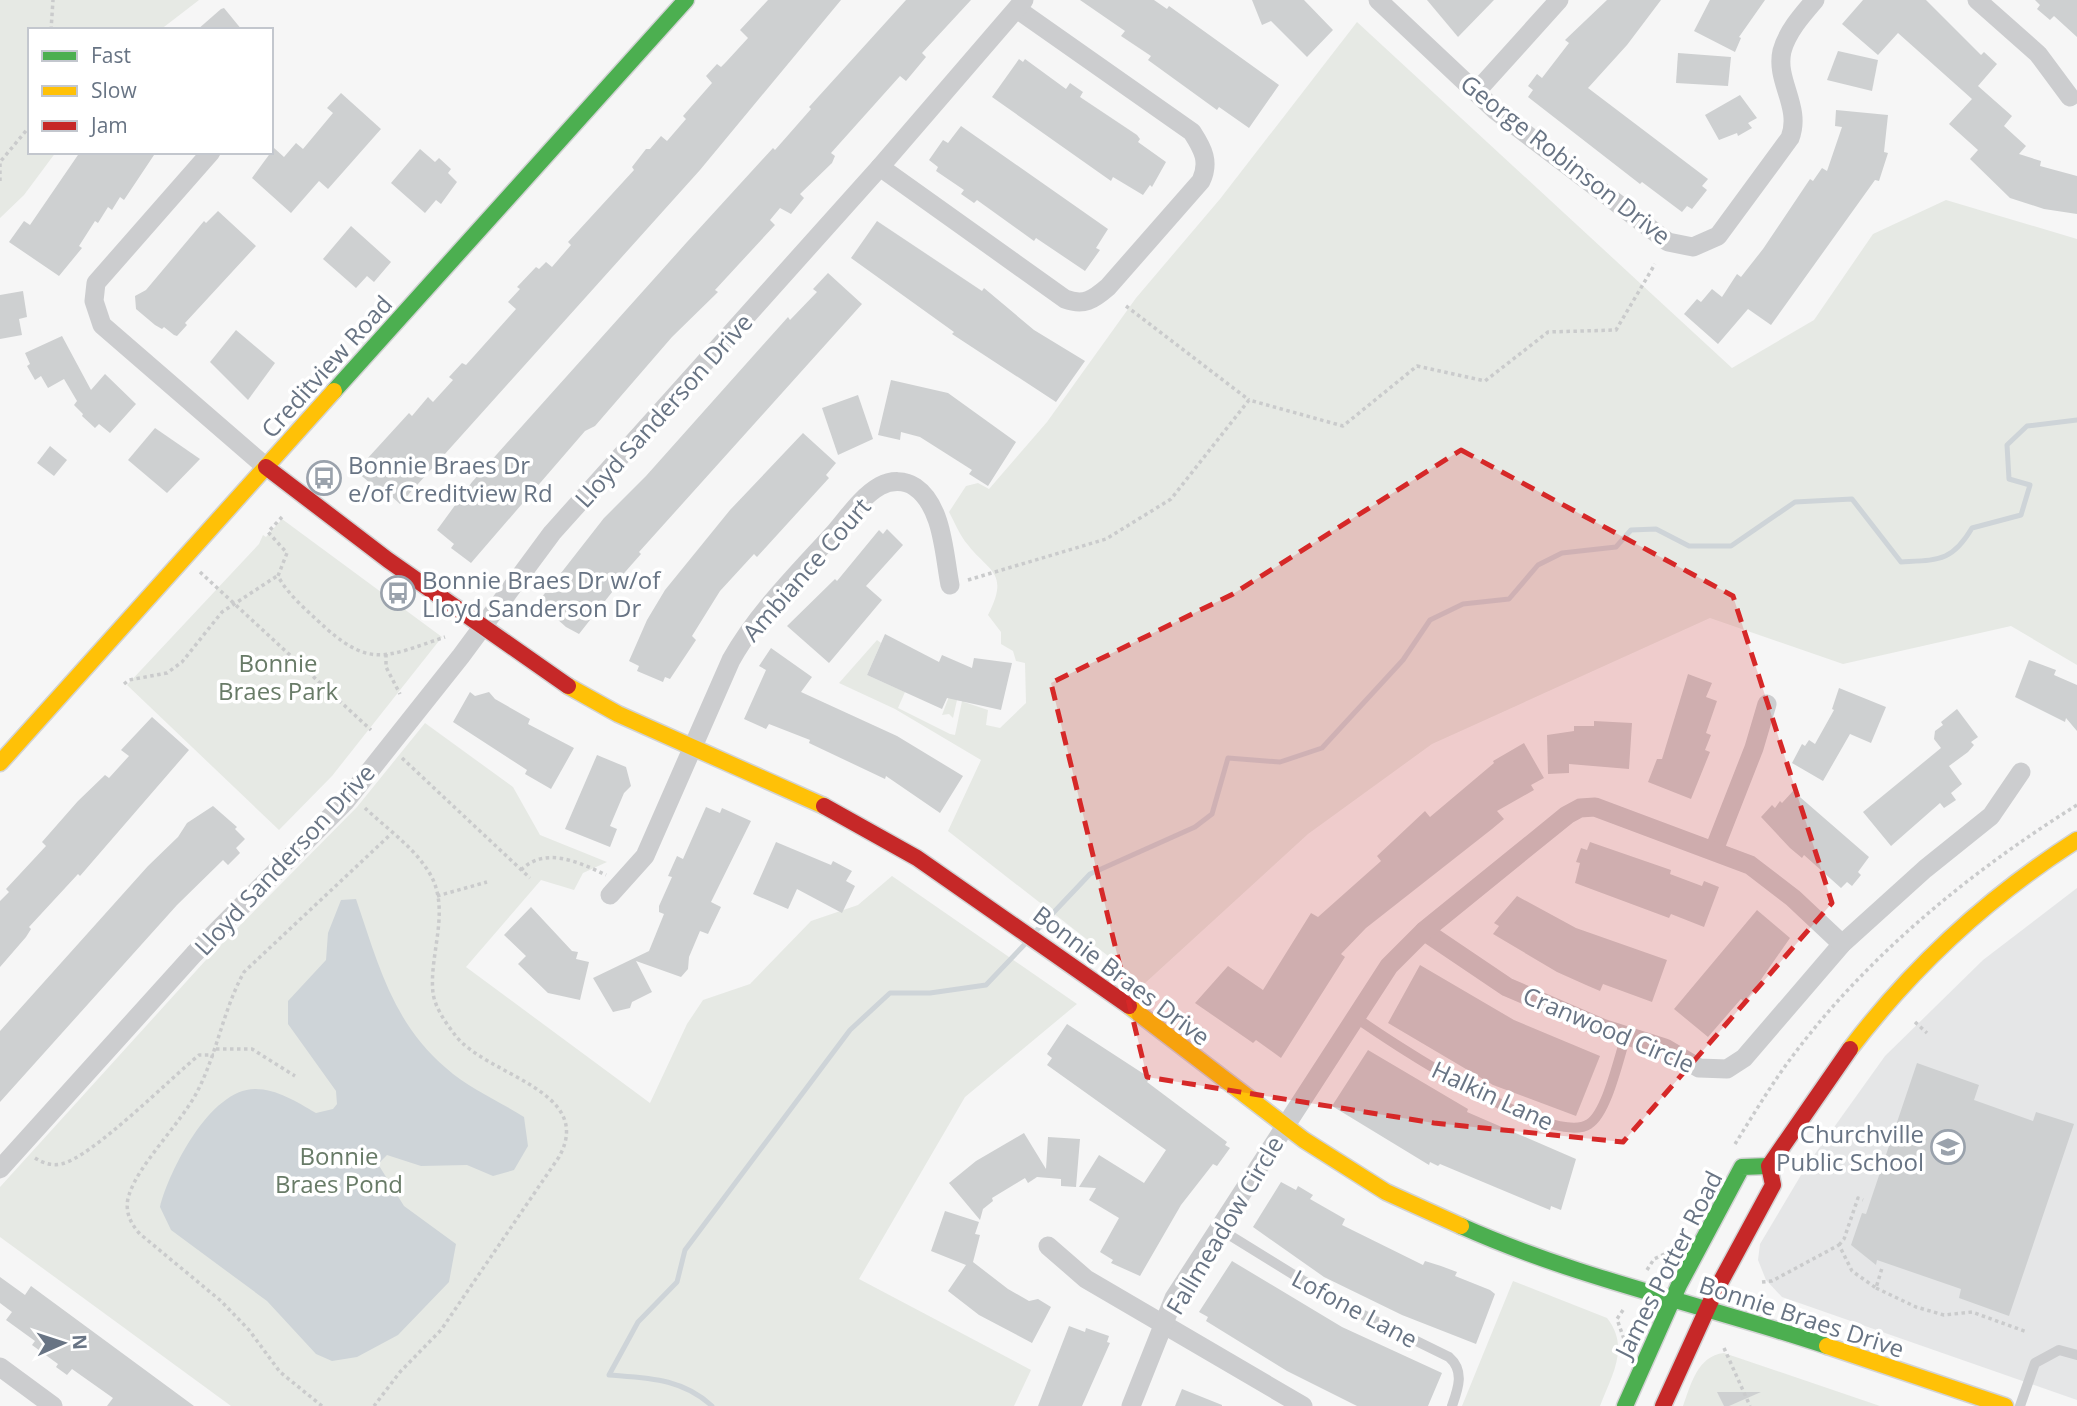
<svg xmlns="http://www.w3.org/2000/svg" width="2077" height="1406" viewBox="0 0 2077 1406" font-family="'Open Sans',sans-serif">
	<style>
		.built { fill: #e5e6e7 }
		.green { fill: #e6e9e4 }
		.water { fill: #ced4d8 }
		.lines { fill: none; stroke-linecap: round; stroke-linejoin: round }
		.stream { stroke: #ced4d8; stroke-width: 5 }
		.building { fill: #ced0d1 }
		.fast-casing { stroke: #d2d3d4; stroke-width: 19 }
		.slow-casing { stroke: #d2d3d4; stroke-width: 19 }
		.jam-casing { stroke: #d2d3d4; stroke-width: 19 }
		.path { stroke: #cacbcc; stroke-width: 3.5; stroke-dasharray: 3.5 3.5; stroke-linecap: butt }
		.lane { stroke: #cccdcf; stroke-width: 10 }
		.street { stroke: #cccdcf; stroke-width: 19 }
		.fast { stroke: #4caf50; stroke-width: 16 }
		.slow { stroke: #ffc107; stroke-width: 16 }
		.jam { stroke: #c62828; stroke-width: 16 }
		.marked { fill: #d62828; fill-opacity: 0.2; stroke: #d62828; stroke-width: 5; stroke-dasharray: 14 9; stroke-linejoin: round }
		.labels { text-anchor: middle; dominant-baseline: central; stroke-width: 7; stroke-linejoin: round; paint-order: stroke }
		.street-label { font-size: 24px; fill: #687484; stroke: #fff }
		.poi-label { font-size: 24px; fill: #687484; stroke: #fff; text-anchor: start }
		.park-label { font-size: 24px; fill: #687b67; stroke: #fff }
	</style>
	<rect width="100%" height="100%" fill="#f6f6f6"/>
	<path class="built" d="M2077 888V1400L1782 1297 1766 1280 1758 1260 1760 1244 1807 1165 1885 1056 1983 960Z"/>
	<g class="green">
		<path d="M0 0H199L160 30H30V152H56L24 195 0 218Z"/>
		<path d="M1357 22 1732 368 1814 320 1873 234 1946 200 2077 239V665L2011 626 1843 664 1710 618 1432 744 1308 834 1144 984 948 831 981 760 895 709 839 683 877 640 881 643 867 675 905 692 898 708 950 734 955 735 962 701 957 700 953 718 949 714 942 715 956 678 968 681 964 702 988 710 986 725 1000 728 1026 703 1025 663 1016 661 1013 651 1001 644V632L988 615C1010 572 989 572 968 545 960 536 955 523 949 512L966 486 978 483 989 489 1047 422 1136 298 1220 199Z"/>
		<path d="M282 519 442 637 332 776 279 830 127 685 259 544 263 535 266 537Z"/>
		<path d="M425 723 513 787 540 835 607 862 583 873 574 890 541 880 466 967 650 1103 687 1024 703 1000 750 984 811 921 858 905 892 876 1077 1004 965 1097 859 1279 1031 1370 1014 1406H231L0 1237V1187L205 961 357 807Z"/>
		<path d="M1513 1281 1607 1318C1630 1347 1612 1375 1600 1406H1462Z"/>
		<path d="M1724 1353 1880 1406H1683C1691 1385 1697 1356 1724 1353Z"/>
	</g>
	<path class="water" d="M356 899C378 963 392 1022 446 1068 468 1088 499 1101 524 1117L528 1146 514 1170 493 1176 467 1165 421 1166 387 1155 378 1164 404 1206 456 1244 449 1282 398 1335 357 1357 332 1361 316 1354 267 1301 171 1230 160 1207C169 1171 210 1089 255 1089 277 1089 297 1102 316 1113L333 1109 337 1104 336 1091 288 1024V1001L326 960 328 933 341 900Z"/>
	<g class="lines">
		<g class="stream">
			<path d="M1036 931 1090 874 1195 827 1212 814 1228 758 1280 762 1322 748 1403 660 1430 620 1463 604 1509 599 1538 565 1562 553 1616 547 1631 530 1656 529 1689 546H1731L1795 502 1852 499 1901 562C1938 560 1952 562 1972 528L2021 515 2030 485 2009 479 2007 445 2027 426 2077 420"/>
			<path d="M712 1406C682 1378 647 1378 609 1375L638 1322 677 1282 685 1250 850 1030 890 993H930L986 985 1025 944"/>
		</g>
	</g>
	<g class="building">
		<path d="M768 0H841L700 170 400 504 381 487 378 490 356 471 409 413 412 416 428 397 433 402 453 380 449 377 462 363 466 365 516 309 508 302 520 289 517 287 536 267 539 269 546 262 552 267 571 245 568 242 634 170 632 167 646 149H650L661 136 667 141 686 119 683 116 712 83 706 76 717 64 721 67 726 62 748 38 740 30Z"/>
		<path d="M906 0H971L922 53 926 57 906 81 900 76 831 153 835 156 832 163 800 194 804 198 791 214 780 208 770 220 775 225 715 290 718 292 672 337 595 426 585 431 471 563 451 548 454 544 437 530 472 482 687 242 773 148 775 150 811 109 809 107Z"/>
		<path d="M1080 0H1154L1167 9 1169 6 1279 85 1249 128 1219 107 1217 110 1148 60 1151 56 1121 36 1125 31Z"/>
		<path d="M1252 0H1304L1333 30 1307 57 1271 21 1262 25Z"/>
		<path d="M1427 0H1494L1458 37Z"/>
		<path d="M1607 0H1661L1627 45 1588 88 1708 179 1702 186 1707 190 1692 209 1687 206 1682 212 1642 182 1640 184 1528 97 1533 90 1528 86 1537 74 1542 78 1569 43 1565 40Z"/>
		<path d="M1710 0H1765L1739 37 1741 38 1735 52 1694 31Z"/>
		<path d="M1863 0H1926L1981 55 1984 52 1997 64 1978 86 2012 116 2004 126 2026 146 2019 154 2041 161 2040 166 2077 176V214L2044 209 2010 198 1970 159 1978 150 1949 124 1972 99 1898 33 1878 55 1842 24Z"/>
		<path d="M2035 0H2077V37L2054 16 2050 20 2037 9 2040 5Z"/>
		<path d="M224 8 242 30H197L221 9Z"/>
		<path d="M1838 51 1878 60 1872 91 1827 80Z"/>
		<path d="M1678 53 1731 57 1728 86 1676 83Z"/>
		<path d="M1019 59 1023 62 1025 59 1066 89 1070 83 1083 92 1080 97 1137 135 1140 139 1138 142 1166 162 1152 187 1150 185 1143 195 1113 177 1111 181 992 97Z"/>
		<path d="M341 93 381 129 328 189 319 181 291 213 252 178 274 148 284 157 296 143 303 149 333 113 327 108Z"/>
		<path d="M1740 95 1757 118 1748 123 1752 128 1738 136 1737 133 1719 140 1705 115Z"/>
		<path d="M1836 110 1888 115 1884 152 1888 153 1879 181 1875 180 1771 325 1748 309 1718 344 1684 314 1697 299 1701 302 1712 289 1722 297 1737 274 1741 277 1763 249 1810 179 1813 181 1822 168 1827 171 1842 127 1835 126Z"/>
		<path d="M961 126 1108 229 1096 248 1100 250 1085 271 1036 238 1034 241 977 200 974 203 961 194 964 190 936 171 938 167 929 160 943 140 948 143Z"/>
		<path d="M420 149 435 162 439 158 451 169 448 173 457 182 441 204 436 200 425 213 391 183Z"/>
		<path d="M80 152H156L124 200 120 197 112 210 108 207 98 223 95 221 79 246 82 248 59 276 9 242 24 221 30 225Z"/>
		<path d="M218 211 256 246 185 323 187 325 177 336 174 335 164 327 162 329 155 325 136 309 135 296 146 290 204 221 206 223Z"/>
		<path d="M877 221 982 291 984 288 1034 330 1085 361 1056 402 952 334 954 332 851 258Z"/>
		<path d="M351 226 391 262 374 282 367 276 356 288 323 259Z"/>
		<path d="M828 273 862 304 639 552 641 554 618 580 620 582 579 634 566 627 538 602 545 593H553L565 577 561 573 604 518 646 476 788 317 790 320 817 292 813 289Z"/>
		<path d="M23 291 27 317 19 319 22 335 0 339V295Z"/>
		<path d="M236 330 275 363 248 400 210 362Z"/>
		<path d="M62 336 91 390 105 374 136 404 110 433 99 424 95 428 82 416 83 414 74 405 77 401 64 379 48 388 41 376 35 380 27 366 30 364 25 353Z"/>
		<path d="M891 380 948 393 1016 442 988 486 969 474 972 470 920 437 901 432 900 440 878 435Z"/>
		<path d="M858 395 873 439 838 455 822 408Z"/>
		<path d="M155 428 200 459 167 493 128 460Z"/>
		<path d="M803 433 836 463 826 475 829 478 757 557 754 554 720 591 692 636 696 640 670 679 665 677 663 682 637 671 639 666 629 661 647 620 665 590 730 510Z"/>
		<path d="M50 446 67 460 54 476 37 463Z"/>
		<path d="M887 529 903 545 866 586 882 600 829 663 787 626 835 579 837 581 879 530 883 534Z"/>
		<path d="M885 634 939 662 942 655 972 668 974 658 1012 663 1001 710 947 698 942 709 867 675Z"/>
		<path d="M771 648 812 677 801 692 897 736 963 776 940 813 886 776 885 779 809 743 810 740 769 724 766 729 744 719 766 670 759 666Z"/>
		<path d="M2029 660 2056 670 2054 675 2077 685V731L2066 718 2065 722 2015 697Z"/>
		<path d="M1688 674 1712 683 1706 697 1717 701 1706 733 1711 735 1705 750 1710 752 1691 799 1648 782 1657 759H1662Z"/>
		<path d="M1839 688 1886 707 1871 743 1850 734 1823 781 1792 763 1802 744 1805 746 1809 740 1815 744 1834 710 1832 709Z"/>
		<path d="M470 692 475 696 489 692 495 699 530 719 528 724 574 748 551 789 525 774 527 770 453 722Z"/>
		<path d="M1957 709 1978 737 1971 742 1974 745 1968 752 1949 766 1962 784 1951 793 1956 800 1944 808 1940 803 1891 846 1863 812 1941 748 1934 739 1935 731 1943 725 1941 722Z"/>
		<path d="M152 717 189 750 80 876 78 874 29 927 31 929 26 937 0 967V901L9 892 6 889 46 846 42 842 78 801 105 775 109 778 129 756 121 750Z"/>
		<path d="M1594 721 1632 723 1629 769 1569 764V773L1548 774 1547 735 1574 731V726H1594Z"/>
		<path d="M1524 743 1544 778 1531 785 1534 790 1497 811 1504 819 1492 829 1366 928 1341 954 1345 957 1281 1058 1256 1040 1253 1043 1195 1003 1228 966 1263 990 1311 913 1318 917 1381 861 1377 856 1425 811 1430 817 1494 763 1493 761Z"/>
		<path d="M597 755 626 767 631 786 624 793 610 826 617 829 610 847 565 829Z"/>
		<path d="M1793 791 1869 857 1858 872 1861 875 1852 886 1847 882 1841 888 1804 855 1802 858 1790 848 1761 817 1772 805 1775 808 1780 801 1782 803Z"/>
		<path d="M213 806 237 827 235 829 245 839 236 848 240 853 228 865 223 860 177 905 0 1102V1031L148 866 178 837 187 823Z"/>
		<path d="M706 807 720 813 722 808 751 821 711 902 721 907 708 934 700 931 689 957 688 969 681 977 636 961 652 992 632 1002 630 1008 613 1012 593 978 649 951 664 914 659 912V906L672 877 668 876 677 856 683 859Z"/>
		<path d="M776 842 831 865 833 861 852 871 846 881 855 886 842 913 797 889 788 909 753 894Z"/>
		<path d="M1590 842 1671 870 1670 874 1702 886 1704 881 1719 887 1704 927 1671 914 1669 918 1575 883 1580 863 1576 862 1581 848 1587 850Z"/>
		<path d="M1517 896 1576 928 1667 960 1652 1002 1603 984 1600 991 1586 985 1557 972 1493 934 1499 926 1494 923Z"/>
		<path d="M531 907 572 951 578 952 576 959 589 962 580 1000 548 993 518 964 526 956 504 935Z"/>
		<path d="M1757 910 1790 938 1753 991 1744 1002 1741 999 1708 1037 1674 1009Z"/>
		<path d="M1420 965 1514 1020 1600 1056 1576 1116 1493 1085 1388 1023Z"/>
		<path d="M1067 1024 1150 1078 1147 1082 1227 1142 1225 1145 1230 1148 1217 1166 1213 1164 1181 1205 1140 1276 1111 1263 1113 1260 1100 1252 1119 1218 1089 1200 1096 1188 1079 1187 1099 1155 1144 1183 1166 1150 1047 1065 1052 1058 1047 1054Z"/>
		<path d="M1368 1050 1468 1109 1467 1112 1576 1159 1561 1210 1551 1206 1550 1210 1440 1164 1438 1166 1430 1162 1429 1165 1332 1106Z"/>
		<path d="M1917 1063 1979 1085 1974 1100 2033 1121 2036 1112 2074 1124 2009 1316 1959 1298 1961 1289 1877 1260 1876 1265 1851 1245 1862 1213 1866 1214Z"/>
		<path d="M1024 1133 1046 1169 1048 1137 1080 1139 1076 1187 1061 1186V1179L1037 1177 1028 1183 1025 1178 992 1198 993 1201 983 1209 980 1220 949 1183 976 1161Z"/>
		<path d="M1281 1182 1296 1190 1298 1186 1313 1195 1310 1199 1345 1219 1342 1225 1423 1265 1425 1261 1441 1266 1457 1272 1455 1276 1490 1290 1495 1294 1476 1344 1402 1315 1324 1277 1253 1227Z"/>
		<path d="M945 1211 979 1222 975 1234 980 1235 973 1262 1008 1289 1029 1301 1038 1299 1051 1307 1032 1343 979 1315 948 1291 966 1265 931 1251Z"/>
		<path d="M1232 1261 1342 1327 1442 1373 1428 1406H1357L1287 1371 1206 1321 1208 1317 1199 1312Z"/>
		<path d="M0 1277 25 1295 31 1286 194 1406H107L113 1398 72 1369 67 1375 56 1367 58 1364 32 1345 35 1341 6 1320 12 1312 0 1303Z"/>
		<path d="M1069 1326 1085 1332 1086 1328 1109 1336 1107 1342 1110 1343 1082 1406H1038Z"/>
		<path d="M1182 1389 1222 1405V1406H1175Z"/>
		<path d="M1717 1392H1761L1729 1406H1724Z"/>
	</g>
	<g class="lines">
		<g class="fast-casing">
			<g id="fast">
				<path d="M334 391 686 0"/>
				<path d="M1461 1226C1579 1279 1705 1305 1827 1346"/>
				<path d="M1625 1406 1679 1285 1742 1167 1769 1166"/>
			</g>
		</g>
		<g class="slow-casing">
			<g id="slow">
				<path d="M568 686 618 714 824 806"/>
				<path d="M0 763 334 391"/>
				<path d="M1129 1006 1304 1140 1386 1192 1461 1226"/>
				<path d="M1850 1049C1914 965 1988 897 2077 840"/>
				<path d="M1827 1346 2005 1406"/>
			</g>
		</g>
		<g class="jam-casing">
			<g id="jam">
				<path d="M266 467 388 560 568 686"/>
				<path d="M824 806 917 858 1129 1006"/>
				<path d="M1663 1406 1714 1294 1773 1185 1769 1166 1850 1049"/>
			</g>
		</g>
		<g class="path">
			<path d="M51 30 53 0"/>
			<path d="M0 181V162L30 126"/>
			<path d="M1126 306 1249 400"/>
			<path d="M282 517 268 532 287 553 278 576C287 593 303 607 317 620 369 669 383 658 445 637"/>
			<path d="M200 572 371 730"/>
			<path d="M968 580 1106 539 1171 499 1249 400 1343 426 1417 366 1485 381 1548 332 1616 330 1655 264"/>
			<path d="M386 654V667L400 694"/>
			<path d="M124 684 129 680 167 673 182 662 222 612 277 576"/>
			<path d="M402 758 530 878"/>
			<path d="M365 808C387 829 422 853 434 882 448 917 429 957 433 993 435 1008 446 1023 455 1035 486 1076 596 1090 559 1157L441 1330 400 1372 374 1406"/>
			<path d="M521 870C545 846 579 862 606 875"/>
			<path d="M437 896 487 882"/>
			<path d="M1915 1022 1927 1033"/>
			<path d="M216 1049H252L295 1076"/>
			<path d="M1735 1144C1750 1120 1765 1095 1781 1072 1858 963 1965 875 2077 805"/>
			<path d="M35 1158C43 1163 51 1166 61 1164 90 1159 172 1077 199 1055H214"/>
			<path d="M1839 1245 1844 1239 1858 1198 1863 1200"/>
			<path d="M1647 1270 1654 1259 1669 1252"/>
			<path d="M1762 1282 1772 1281 1839 1245 1852 1271 1876 1288 1882 1268"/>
			<path d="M1876 1288 1916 1307 1944 1315 1972 1312 2027 1332"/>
			<path d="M1623 1310 1617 1319 1626 1345"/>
			<path d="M1724 1348 1750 1406"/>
			<path d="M322 1406 280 1372 249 1330 221 1301 140 1234C130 1223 124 1210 129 1195 138 1165 181 1123 197 1092 217 1054 223 1010 244 972L391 834"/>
		</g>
		<g class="lane">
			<path d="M1355 1017C1390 1042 1552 1149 1589 1124 1607 1113 1619 1057 1626 1036"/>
			<path d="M1218 1228 1341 1304 1449 1357C1465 1371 1458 1389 1452 1406"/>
			<path d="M2020 1406 2035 1363 2059 1350 2077 1355"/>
		</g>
		<g class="street">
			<path d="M1378 0 1496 111 1668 242 1693 247 1718 236 1790 138C1802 107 1775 81 1782 51 1787 32 1802 15 1815 0"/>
			<path d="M1977 0 2038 54 2070 97"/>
			<path d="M1476 92 1559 0"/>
			<path d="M211 152 96 283 94 301 102 325 266 467"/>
			<path d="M880 167 1065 299C1084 306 1093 300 1108 287L1201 181C1210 162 1203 149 1192 132L1017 9"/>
			<path d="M1714 850 1754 748 1767 704"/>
			<path d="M610 895 645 856 731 660C758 612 798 573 835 532 848 517 862 496 880 486 891 480 905 480 915 487 943 506 944 555 950 585"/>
			<path d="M1424 931 1507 987 1602 1028 1665 1048 1699 1068 1727 1069 1744 1058 1842 944 1925 869 1991 816 2021 772"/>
			<path d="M0 1169 194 954 345 802 461 656 552 533 880 167 1024 0"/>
			<path d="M1048 1246 1086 1279 1303 1406"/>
			<path d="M0 1367 53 1406"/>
			<path d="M1131 1406 1174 1298 1389 966 1424 931 1567 815 1580 808 1595 807 1750 865 1793 898 1842 944"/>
		</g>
		<use href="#fast" class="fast"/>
		<use href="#slow" class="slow"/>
		<use href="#jam" class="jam"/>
	</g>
	<path class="marked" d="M1461 450 1733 596 1832 903 1623 1142 1434 1123 1147 1077 1051 683 1233 594Z"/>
	<defs>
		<g id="bus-ring" transform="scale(1.75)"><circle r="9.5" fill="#fff" stroke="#9aa2ac" stroke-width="1.5"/><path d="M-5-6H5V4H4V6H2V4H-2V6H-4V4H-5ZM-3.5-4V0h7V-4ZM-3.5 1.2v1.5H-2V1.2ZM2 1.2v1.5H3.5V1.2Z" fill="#9aa2ac"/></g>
		<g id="school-ring" transform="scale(1.75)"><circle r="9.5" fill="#fff" stroke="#9aa2ac" stroke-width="1.5"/><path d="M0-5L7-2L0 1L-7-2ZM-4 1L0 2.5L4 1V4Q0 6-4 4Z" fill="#9aa2ac"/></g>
	</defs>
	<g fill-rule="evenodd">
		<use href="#bus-ring" x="324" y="478"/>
		<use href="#bus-ring" x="398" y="593"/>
		<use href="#school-ring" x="1948" y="1147"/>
	</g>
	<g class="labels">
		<g class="street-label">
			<text transform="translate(1566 159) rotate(38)">George Robinson Drive</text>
			<text transform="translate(326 366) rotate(-48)">Creditview Road</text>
			<text transform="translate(663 410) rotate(-48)">Lloyd Sanderson Drive</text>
			<text transform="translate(806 569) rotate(-49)">Ambiance Court</text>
			<text transform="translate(284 859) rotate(-47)">Lloyd Sanderson Drive</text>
			<text transform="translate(1122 975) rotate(37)">Bonnie Braes Drive</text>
			<text transform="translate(1609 1029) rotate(23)">Cranwood Circle</text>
			<text transform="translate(1493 1095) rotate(25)">Halkin Lane</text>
			<text transform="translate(1224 1225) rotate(-59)">Fallmeadow Circle</text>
			<text transform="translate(1668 1264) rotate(-63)">James Potter Road</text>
			<text transform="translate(1355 1308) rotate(28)">Lofone Lane</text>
			<text transform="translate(1802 1316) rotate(18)">Bonnie Braes Drive</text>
		</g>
		<g class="poi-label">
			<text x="348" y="464">Bonnie Braes Dr<tspan x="348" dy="28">e/of Creditview Rd</tspan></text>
			<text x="422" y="579">Bonnie Braes Dr w/of<tspan x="422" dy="28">Lloyd Sanderson Dr</tspan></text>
			<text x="1924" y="1133" text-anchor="end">Churchville<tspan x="1924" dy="28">Public School</tspan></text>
		</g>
		<g class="park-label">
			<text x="278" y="662">Bonnie<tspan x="278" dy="28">Braes Park</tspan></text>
			<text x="339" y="1155">Bonnie<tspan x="339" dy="28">Braes Pond</tspan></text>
		</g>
	</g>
	<rect x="28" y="28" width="245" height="126" fill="#ffffff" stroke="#c3c7ce" stroke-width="2"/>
	<rect x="42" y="51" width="35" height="10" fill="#4caf50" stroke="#c3c7ce" stroke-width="2"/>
	<text x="91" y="63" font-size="21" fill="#687484">Fast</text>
	<rect x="42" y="86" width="35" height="10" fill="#ffc107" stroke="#c3c7ce" stroke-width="2"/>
	<text x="91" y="98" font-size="21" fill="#687484">Slow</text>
	<rect x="42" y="121" width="35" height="10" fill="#c62828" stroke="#c3c7ce" stroke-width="2"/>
	<text x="91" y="133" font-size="21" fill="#687484">Jam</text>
	<g transform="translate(63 1343) rotate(87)" stroke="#ffffff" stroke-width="5" paint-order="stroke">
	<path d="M0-5L12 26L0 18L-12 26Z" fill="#687484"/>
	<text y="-10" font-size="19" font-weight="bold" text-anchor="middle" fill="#687484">N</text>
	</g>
</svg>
